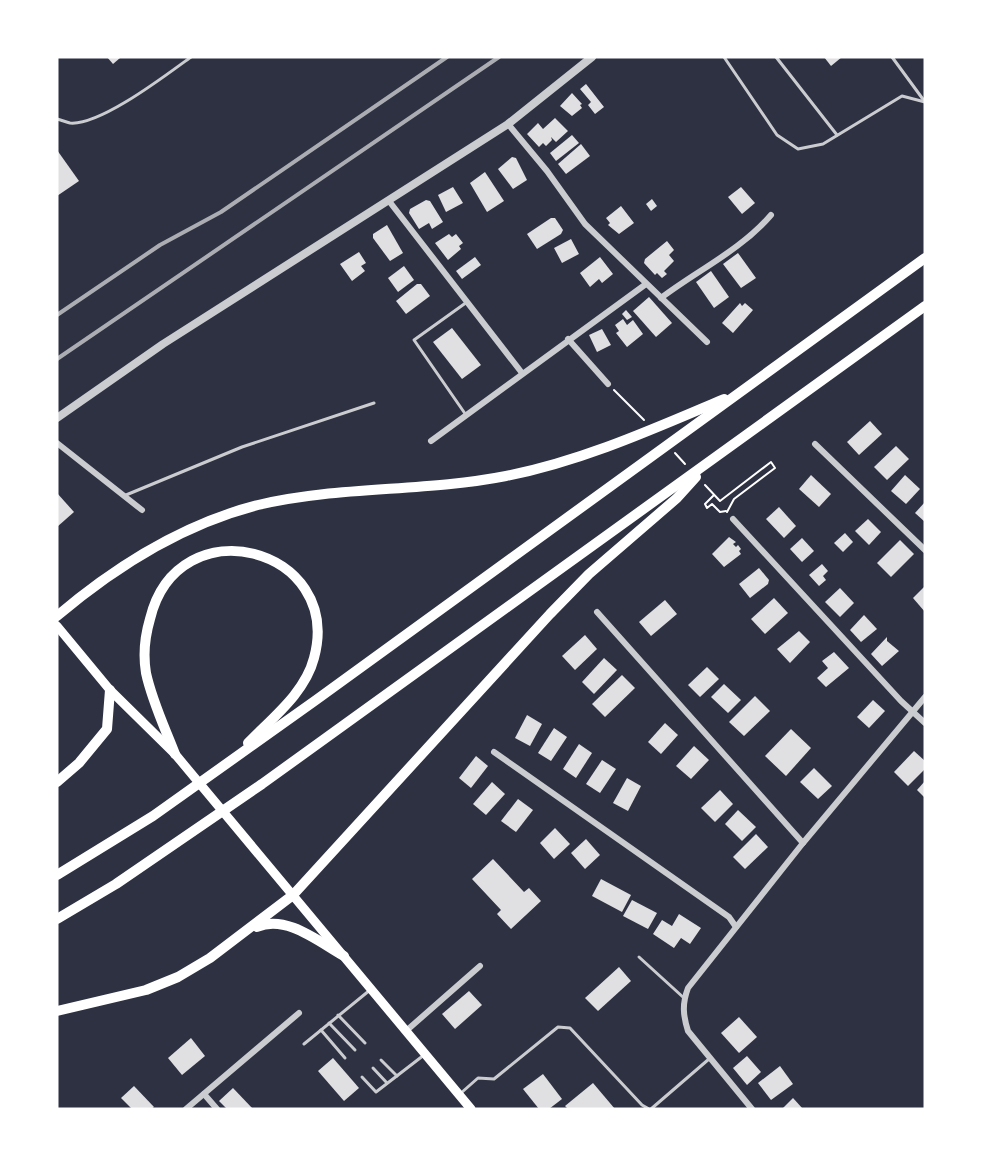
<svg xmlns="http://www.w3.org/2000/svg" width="982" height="1166" viewBox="0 0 982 1166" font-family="Barlow,sans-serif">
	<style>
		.building { fill: #e0e0e3 }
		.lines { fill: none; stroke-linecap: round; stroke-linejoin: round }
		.path { stroke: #fff; stroke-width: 2 }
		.service { stroke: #caccd0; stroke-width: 3 }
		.minor { stroke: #caccd0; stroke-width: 6 }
		.tertiary { stroke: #caccd0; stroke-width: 8 }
		.primary { stroke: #fff; stroke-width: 9 }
		.motorway { stroke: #fff; stroke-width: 10 }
		.rail { stroke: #abadb3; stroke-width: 4 }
	</style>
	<rect width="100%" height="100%" fill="#2d3142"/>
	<g class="building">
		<path d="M107 57H120V58L113 64Z"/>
		<path d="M824 57H842L831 66Z"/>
		<path d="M586 84 604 107 595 114 588 105 591 102 580 89Z"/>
		<path d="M572 93 582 104 580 105 582 108 572 116 560 106Z"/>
		<path d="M555 118 568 131 556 142 551 137 552 140 546 146 543 143 539 147 527 134 538 123 543 129Z"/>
		<path d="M572 135 579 143 556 161 550 153Z"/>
		<path d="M581 144 590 156 566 174 558 164Z"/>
		<path d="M57 150 79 181 57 196Z"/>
		<path d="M512 157 516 158 527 180 513 189 498 169Z"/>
		<path d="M485 172 504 201 487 212 470 183Z"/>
		<path d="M453 187 463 203 446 212 438 195Z"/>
		<path d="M741 187 755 203 742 214 728 197Z"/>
		<path d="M652 199 657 206 651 211 646 204Z"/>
		<path d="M426 200 430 201 443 222 432 229 429 223 419 229 409 213 410 209Z"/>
		<path d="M621 206 634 223 619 234 608 225 610 223 606 218Z"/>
		<path d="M551 218H555L563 230 561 234 537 249 527 234Z"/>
		<path d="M387 225 403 253 390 261 373 238V234Z"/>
		<path d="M449 234 452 237 456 234 463 243 459 246 461 249 448 260 435 243Z"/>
		<path d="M571 239 579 254 562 263 554 248Z"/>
		<path d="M667 241 674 250 669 255 674 261 664 271 667 274 662 278 657 273 655 275 644 263 645 259Z"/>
		<path d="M359 252 366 263 361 266 365 271 352 281 340 264Z"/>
		<path d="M738 253 756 278 741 288 723 264Z"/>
		<path d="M475 257 481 265 462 279 456 271Z"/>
		<path d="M600 257 613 274 602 283 599 279 590 287 580 273Z"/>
		<path d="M404 266 414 280 398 292 388 278Z"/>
		<path d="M711 271 729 297 714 308 696 282Z"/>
		<path d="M417 284H421L430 296 406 314 396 301Z"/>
		<path d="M649 297 672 323 656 337 633 311Z"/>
		<path d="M740 303 742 306 745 303 753 310 733 333 722 323Z"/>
		<path d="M626 310 632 317 627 320 622 314Z"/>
		<path d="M623 319 627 325 633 320 643 334 627 347 616 333 619 331 615 325Z"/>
		<path d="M452 328 481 365 462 379 433 342Z"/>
		<path d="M602 329 611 345 597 352 589 335Z"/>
		<path d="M870 421 882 434 859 455 847 442Z"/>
		<path d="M896 446 909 459 887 480 874 467Z"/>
		<path d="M811 475 831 494 819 507 799 489Z"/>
		<path d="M905 475 920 489 906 504 891 491Z"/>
		<path d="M57 493 74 512 57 527Z"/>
		<path d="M925 502V522L915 513Z"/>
		<path d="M779 507 796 526 784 538 766 519Z"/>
		<path d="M868 519 881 532 869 545 855 531Z"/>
		<path d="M845 533 853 542 843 552 834 543Z"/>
		<path d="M729 537 736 542 733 544 736 547 738 545 741 549 739 551 741 554 724 567 712 554Z"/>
		<path d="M802 538 814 551 802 562 790 549Z"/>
		<path d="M900 540 914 554 891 577 877 563Z"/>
		<path d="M822 564 828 571 823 576 826 580 819 586 809 575Z"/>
		<path d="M759 568 769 580 768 584 750 598 739 584Z"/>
		<path d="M925 586V612L913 598Z"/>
		<path d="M840 588 854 603 840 617 825 602Z"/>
		<path d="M774 598 788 613 765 634 751 619Z"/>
		<path d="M665 600 677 614 651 636 639 622Z"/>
		<path d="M864 615 877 629 861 642 850 630Z"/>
		<path d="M799 631 810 642 790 663 777 649Z"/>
		<path d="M585 635 597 649 575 670 562 656Z"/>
		<path d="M887 637V641L899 651 882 666 871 654Z"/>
		<path d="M834 652 849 668 826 687 817 678 828 668 822 661Z"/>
		<path d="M604 658 617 670 594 694 582 682Z"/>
		<path d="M707 667 719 679 700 697 688 685Z"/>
		<path d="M622 675 635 688 605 717 592 704Z"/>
		<path d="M724 684 741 700 728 713 711 697Z"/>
		<path d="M755 696 770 711 744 736 729 722Z"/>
		<path d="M873 700 885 711 869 728 857 717Z"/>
		<path d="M527 715 542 724 530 746 515 738Z"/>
		<path d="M665 723 678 735 661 754 648 742Z"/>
		<path d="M554 728 567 737 551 761 538 753Z"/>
		<path d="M791 729 811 748 786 776 765 756Z"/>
		<path d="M579 744 592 753 576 778 563 769Z"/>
		<path d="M694 746 709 760 691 779 676 766Z"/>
		<path d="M914 751 925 761V769L908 786 894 772Z"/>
		<path d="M476 756 488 766 471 788 459 778Z"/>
		<path d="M602 760 616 769 600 793 586 784Z"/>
		<path d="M814 768 832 786 818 799 800 782Z"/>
		<path d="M627 778 641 786 628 811 613 803Z"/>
		<path d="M925 781V798L917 790Z"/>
		<path d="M492 782 505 794 486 815 473 804Z"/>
		<path d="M720 790 733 804 715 822 701 808Z"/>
		<path d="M518 799 533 810 516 832 501 821Z"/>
		<path d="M738 810 756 827 742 841 725 824Z"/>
		<path d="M555 828 570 844 554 859 540 843Z"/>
		<path d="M756 834 768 847 745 869 733 857Z"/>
		<path d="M586 839 600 855 585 869 571 853Z"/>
		<path d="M493 859 524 892 529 888 541 901 511 929 497 914 501 910 472 879Z"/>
		<path d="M601 879 631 895 622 912 592 896Z"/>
		<path d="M632 900 657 913 648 929 623 916Z"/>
		<path d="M679 914 701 928 690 944 681 938 674 948 653 934 662 920 672 926Z"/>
		<path d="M619 967 631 981 598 1011 585 998Z"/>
		<path d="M469 991 482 1005 455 1029 442 1014Z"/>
		<path d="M739 1017 757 1037 739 1053 721 1033Z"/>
		<path d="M191 1038 205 1056 182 1075 168 1058Z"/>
		<path d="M747 1056 761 1072 747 1085 733 1068Z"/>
		<path d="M333 1058 359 1088 344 1101 318 1071Z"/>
		<path d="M780 1066 793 1084 771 1100 758 1083Z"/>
		<path d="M543 1074 562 1099 549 1109H539L523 1089Z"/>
		<path d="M593 1083 615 1109H568L565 1106Z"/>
		<path d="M134 1086 154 1107 151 1109H132L121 1098Z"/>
		<path d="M233 1088 253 1109H227L219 1101Z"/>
		<path d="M793 1098 803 1109H782Z"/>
	</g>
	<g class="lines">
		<g class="path">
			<path d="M614 390 644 420"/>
			<path d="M675 453 685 464"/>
			<path d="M705 485 720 501 771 462 775 468 734 499 727 512"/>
			<path d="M714 495 705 504 707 508 712 504 720 512 726 511"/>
		</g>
		<g class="service">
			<path d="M724 57 777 135 798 149 823 144 902 96 925 102"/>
			<path d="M776 57 837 135"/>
			<path d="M892 57 925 102"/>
			<path d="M57 119C61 120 66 122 70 123 100 126 166 75 191 57"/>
			<path d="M466 415 414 340 467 302"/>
			<path d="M126 495 242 447 374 403"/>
			<path d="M639 957 684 998"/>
			<path d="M338 1015 365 1043"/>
			<path d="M329 1023 355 1050"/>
			<path d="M321 1030 345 1058"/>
			<path d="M304 1044 370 990"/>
			<path d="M381 1060 397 1076"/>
			<path d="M373 1068 387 1083"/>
			<path d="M362 1077 376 1092 424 1055"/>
			<path d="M461 1093 478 1078 494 1079 558 1027 570 1028 642 1105 649 1109"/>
			<path d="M651 1109 709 1059"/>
		</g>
		<g class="minor">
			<path d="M508 124 547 171 585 224 707 342"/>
			<path d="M389 201 522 373"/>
			<path d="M661 298C698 270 741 250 771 215"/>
			<path d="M568 339 608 384"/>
			<path d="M431 441 646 284"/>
			<path d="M57 443 142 510"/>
			<path d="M815 444 925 550"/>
			<path d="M733 519 901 701 925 723"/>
			<path d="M597 612 803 843"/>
			<path d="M494 752 729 917 736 927"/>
			<path d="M406 1031 480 966"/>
			<path d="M204 1094 217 1109"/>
			<path d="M186 1109 299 1013"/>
			<path d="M752 1109 688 1031C683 1015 682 1004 688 988L803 843 925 697"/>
		</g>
		<path class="tertiary" d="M57 418 163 344 508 124 592 57"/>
		<path class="primary" d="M57 626 110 690 175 754 471 1109"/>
		<g class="motorway">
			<path d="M57 616C116 566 183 524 258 505 337 486 425 492 506 476 582 461 653 429 724 399"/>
			<path d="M175 754C165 728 152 701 146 673 143 655 145 636 150 619 178 504 344 547 314 658 305 693 272 718 248 743"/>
			<path d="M57 782 79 763 107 729 110 690"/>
			<path d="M57 875 153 816 316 700 925 258"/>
			<path d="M57 919 116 884 262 784 925 306"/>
			<path d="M257 927C286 914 319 942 344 956"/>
			<path d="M57 1011 146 990 178 977 210 958 293 895 550 614 589 574 677 498 696 477"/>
		</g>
		<g class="rail">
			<path d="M57 315 160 245 221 212 447 57"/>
			<path d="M57 359 499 57"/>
		</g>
	</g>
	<rect width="982" height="1166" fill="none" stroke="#ffffff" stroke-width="117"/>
</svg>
